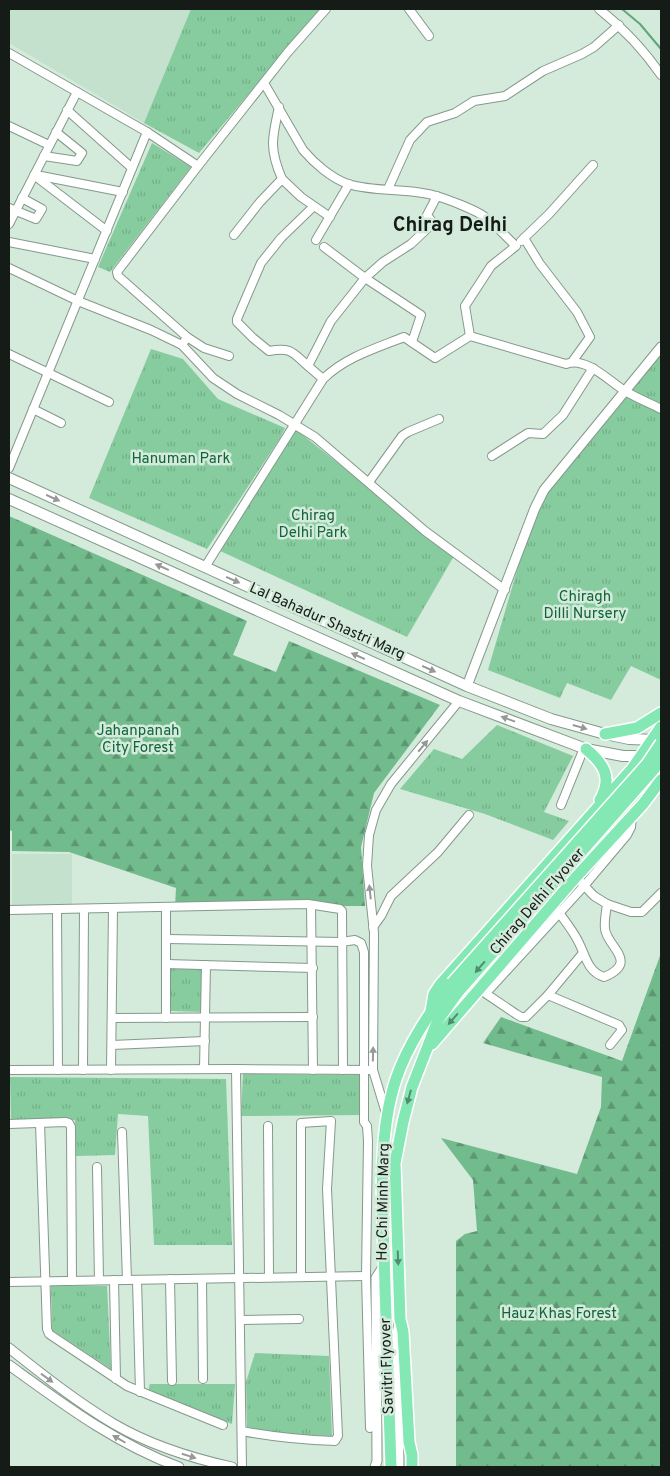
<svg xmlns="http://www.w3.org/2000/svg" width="670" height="1476" viewBox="0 0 670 1476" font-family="Overpass,sans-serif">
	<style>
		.built { fill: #c4e1cd }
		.grass { fill: url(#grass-tufts) }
		.forest { fill: url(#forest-firs) }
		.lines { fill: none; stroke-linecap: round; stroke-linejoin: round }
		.stream { stroke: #5fa77a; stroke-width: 2 }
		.minor-casing { stroke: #85998b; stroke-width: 10 }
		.tertiary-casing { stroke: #85998b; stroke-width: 11 }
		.secondary-casing { stroke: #85998b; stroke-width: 12 }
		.primary-casing { stroke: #fff; stroke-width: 14 }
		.minor { stroke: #fff; stroke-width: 8 }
		.tertiary { stroke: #fff; stroke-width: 9 }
		.secondary { stroke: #fff; stroke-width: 10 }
		.primary { stroke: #84e8b5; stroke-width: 11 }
		.primary-bridge-casing { stroke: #fff; stroke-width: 14; stroke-linecap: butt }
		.primary-bridge { stroke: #84e8b5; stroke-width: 11 }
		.oneway { fill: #969997 }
		.oneway2 { fill: #528c6e }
		.labels { text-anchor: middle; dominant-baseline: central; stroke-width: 5; stroke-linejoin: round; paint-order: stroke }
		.park-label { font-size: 15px; fill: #11653b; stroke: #d4eadb }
		.street-label { font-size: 15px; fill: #151c17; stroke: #d4eadb }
		.district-label { font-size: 20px; font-weight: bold; fill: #151c17; stroke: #d4eadb }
	</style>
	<defs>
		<pattern id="grass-tufts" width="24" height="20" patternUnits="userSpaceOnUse" patternTransform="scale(1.25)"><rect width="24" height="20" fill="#86cc9e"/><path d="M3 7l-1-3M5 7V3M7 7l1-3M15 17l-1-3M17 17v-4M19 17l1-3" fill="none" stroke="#73af87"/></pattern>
		<pattern id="forest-firs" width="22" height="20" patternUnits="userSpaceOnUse" patternTransform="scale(1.25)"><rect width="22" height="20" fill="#72bb8d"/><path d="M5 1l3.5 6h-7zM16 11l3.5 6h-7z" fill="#5c9772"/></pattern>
	</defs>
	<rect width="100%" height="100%" fill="#d4eadb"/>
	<g class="built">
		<path d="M9 9H191L144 123 9 43Z"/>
		<rect x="12" y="854" width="60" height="51"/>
	</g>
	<g class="grass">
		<path d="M191 9H320L199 153 144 123Z"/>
		<path d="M152 143 191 167 110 272 98 267Z"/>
		<path d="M151 349 183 359 218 399 285 428 280 438 207 549 89 498Z"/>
		<path d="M661 353V680L631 666 611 700 567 683 560 698 488 670 529 529 548 492Z"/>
		<path d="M294 428 454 556 407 637 218 550Z"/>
		<path d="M497 725 573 756 544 812 569 821 553 840 485 814 400 789 434 749 462 759Z"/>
		<path d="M170 966 203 967 204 1012 170 1011Z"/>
		<path d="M243 1074 362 1075 361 1115 241 1116Z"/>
		<path d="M10 1077 226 1079 232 1245H154L148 1116 118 1114 115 1155 76 1156 75 1120 11 1119Z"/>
		<path d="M107 1286 111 1369 52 1330 51 1286Z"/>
		<path d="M255 1353 329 1356 332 1436 281 1434 247 1427 246 1382Z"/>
		<path d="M150 1384H235L232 1424 187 1408 148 1391Z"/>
	</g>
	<g class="forest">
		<path d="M9 516 247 621 233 655 276 672 289 641 440 705 374 793 361 847 365 906 175 907 176 888 69 852 12 851V831L9 830Z"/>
		<path d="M661 953V1467H456V1241L465 1234 477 1231 473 1180 441 1138 577 1174 601 1107 602 1077 483 1043 501 1017 622 1061Z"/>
	</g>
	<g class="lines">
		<path class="stream" d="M622 9 640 24 661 49"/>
		<g class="minor-casing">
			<g id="minor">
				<path d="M409 9 429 36"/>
				<path d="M599 9C623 28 644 50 661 75"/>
				<path d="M9 53 147 132 198 166"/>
				<path d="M264 83 303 150C314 163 331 178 348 184 377 193 407 187 436 196 447 199 476 210 485 217 496 225 506 237 516 246L491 266 465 306 470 336"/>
				<path d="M67 110 132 168"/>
				<path d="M9 126 49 145"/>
				<path d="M44 156 77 161 82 153 56 132"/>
				<path d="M34 175 107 231"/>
				<path d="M36 175 123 192"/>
				<path d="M282 179 301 197 330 217"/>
				<path d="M388 189 410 140 427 122 455 113 474 101 505 96 543 71 582 54 594 47 619 25"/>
				<path d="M9 208 36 219 42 209 22 198"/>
				<path d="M9 224 77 92"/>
				<path d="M234 235 260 202 282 179C269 149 272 138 279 107"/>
				<path d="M524 238 540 264 577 312 590 337 572 362"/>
				<path d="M316 240 349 184"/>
				<path d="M521 241 549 214 593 165"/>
				<path d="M9 242 95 259"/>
				<path d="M324 247 365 278 421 315 412 342"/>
				<path d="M9 268 78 301 151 330 182 345 213 378 237 394 279 415 315 437 425 531 505 590"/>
				<path d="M187 337 204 348 229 356"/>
				<path d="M182 345 187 337 118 276 117 272 198 166 288 52 326 9"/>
				<path d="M9 354 109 402"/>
				<path d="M308 366C292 352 291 347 269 351L253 338 237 322V319L261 263 281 238 313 207"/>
				<path d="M323 379 308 366 331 321 365 278 383 262 411 244 433 223 427 215 437 196"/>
				<path d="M33 409 61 423"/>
				<path d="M492 456 528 433 543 434 563 415 593 368"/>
				<path d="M9 468 147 132"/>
				<path d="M369 482 402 436 408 432 439 419"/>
				<path d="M205 567 323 379C346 357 374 349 404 337L435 358 470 336 566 364C586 356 610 382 625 391 637 398 649 403 661 409"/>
				<path d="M561 805 584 748"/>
				<path d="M607 904 631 912H642L661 893"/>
				<path d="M311 905 313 1070"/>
				<path d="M166 907V1018"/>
				<path d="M57 909 58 1070"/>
				<path d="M9 910 308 904 340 909 342 911 343 1070"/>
				<path d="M557 910C565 921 574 932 579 943 586 957 588 972 604 977 640 962 607 947 605 929 604 921 606 912 607 904L594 896 576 877"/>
				<path d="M373 927 381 916 391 896 438 852 469 815"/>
				<path d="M167 939 341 942 355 940 361 943 364 952V1122L367 1126 368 1141 366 1276 370 1428"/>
				<path d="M166 964 313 968"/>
				<path d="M482 991 516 1014 521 1017H526L548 995 583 953"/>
				<path d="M486 993 584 886 627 835 631 827 632 816"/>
				<path d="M548 995 619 1025 622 1030 610 1045"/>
				<path d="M112 1018 313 1017"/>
				<path d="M112 1045 205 1041"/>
				<path d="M204 1069 206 965"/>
				<path d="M9 1070 236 1069"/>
				<path d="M83 1070 84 909"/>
				<path d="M111 1070 113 908"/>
				<path d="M386 1113 373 1070 374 933 367 866 369 835 376 810 391 784 459 701"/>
				<path d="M40 1123 47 1329 49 1334 127 1386 223 1425"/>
				<path d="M9 1124 66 1122 69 1123 71 1127 72 1281"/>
				<path d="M268 1126 269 1277"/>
				<path d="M122 1132 127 1280"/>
				<path d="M97 1167 99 1280"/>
				<path d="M170 1279 172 1381"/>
				<path d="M202 1279 203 1379"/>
				<path d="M114 1280 116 1379"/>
				<path d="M137 1280 140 1392"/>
				<path d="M9 1282 366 1276"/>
				<path d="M241 1320 299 1319"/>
				<path d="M242 1431C273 1437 303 1440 335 1441L338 1436 327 1189 331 1121 301 1123V1277"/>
				<path d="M242 1467 236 1069 373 1070"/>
			</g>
		</g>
		<g class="tertiary-casing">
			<g id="tertiary">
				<path d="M467 686 535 508 544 490 661 347"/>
				<path d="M9 1348C43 1375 77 1402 114 1424 150 1445 191 1458 232 1467"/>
				<path d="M9 1365C63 1404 116 1444 179 1467"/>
				<path d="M375 1467 377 1461 376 1278 385 1264"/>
				<path d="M399 1467 397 1333 400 1320"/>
			</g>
		</g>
		<g class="secondary-casing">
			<g id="secondary">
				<path d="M9 478 467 686 551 719 605 734 629 739 658 740"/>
				<path d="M9 499 459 701 586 749 623 756H648"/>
			</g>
		</g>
		<g class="primary-casing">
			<g id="primary">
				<path d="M605 734 637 728 661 713"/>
				<path d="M586 749C604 764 613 778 600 800"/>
				<path d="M431 1011 434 994 440 985 632 769 661 727"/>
				<path d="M432 1044 576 877 643 804 661 780"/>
				<path d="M385 1288C384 1222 375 1142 396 1079 408 1044 430 1012 452 983"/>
				<path d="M412 1467V1455L409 1442 403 1332 400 1319 395 1163 403 1122 412 1087 438 1020 458 992"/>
			</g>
		</g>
		<use href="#minor" class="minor"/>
		<use href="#tertiary" class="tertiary"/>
		<use href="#secondary" class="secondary"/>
		<use href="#primary" class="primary"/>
		<g class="primary-bridge-casing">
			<g id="primary-bridge">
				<path d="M452 983 647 764 661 743"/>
				<path d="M458 992 654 769 661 759"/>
				<path d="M385 1288 391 1467"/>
			</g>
		</g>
		<use href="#primary-bridge" class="primary-bridge"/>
	</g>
	<defs><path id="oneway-solid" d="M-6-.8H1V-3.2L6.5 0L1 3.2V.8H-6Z" transform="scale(1.25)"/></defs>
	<g class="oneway">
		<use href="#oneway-solid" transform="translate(53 498) rotate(24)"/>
		<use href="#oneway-solid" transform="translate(162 567) rotate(-156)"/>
		<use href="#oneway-solid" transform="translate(233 580) rotate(24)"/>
		<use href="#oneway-solid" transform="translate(358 656) rotate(-156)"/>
		<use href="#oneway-solid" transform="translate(429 669) rotate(24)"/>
		<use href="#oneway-solid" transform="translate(508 719) rotate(-160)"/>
		<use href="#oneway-solid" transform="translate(580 727) rotate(16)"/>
		<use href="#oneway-solid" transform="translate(423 746) rotate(-50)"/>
		<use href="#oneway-solid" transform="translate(370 892) rotate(-96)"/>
		<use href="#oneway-solid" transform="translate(373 1054) rotate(-89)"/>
		<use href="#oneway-solid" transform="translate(47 1378) rotate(36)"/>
		<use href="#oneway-solid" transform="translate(119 1439) rotate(-150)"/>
		<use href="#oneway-solid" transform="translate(189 1456) rotate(17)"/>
	</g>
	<g class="oneway2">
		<use href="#oneway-solid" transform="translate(480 967) rotate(131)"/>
		<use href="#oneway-solid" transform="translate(453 1019) rotate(131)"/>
		<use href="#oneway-solid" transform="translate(409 1097) rotate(105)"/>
		<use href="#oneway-solid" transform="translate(398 1258) rotate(88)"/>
	</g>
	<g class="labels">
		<g class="park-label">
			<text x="181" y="459">Hanuman Park</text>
			<text x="313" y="516">Chirag<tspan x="313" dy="17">Delhi Park</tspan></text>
			<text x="585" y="597">Chiragh<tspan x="585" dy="17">Dilli Nursery</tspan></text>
			<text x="138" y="731">Jahanpanah<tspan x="138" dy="17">City Forest</tspan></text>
			<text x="559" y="1314">Hauz Khas Forest</text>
		</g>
		<g class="street-label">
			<text transform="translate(327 622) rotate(24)">Lal Bahadur Shastri Marg</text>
			<text transform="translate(538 902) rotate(-49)">Chirag Delhi Flyover</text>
			<text transform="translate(384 1202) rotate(-89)">Ho Chi Minh Marg</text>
			<text transform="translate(388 1366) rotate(-92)">Savitri Flyover</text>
		</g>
		<g class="district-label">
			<text x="450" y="226">Chirag Delhi</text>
		</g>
	</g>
	<rect width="670" height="1476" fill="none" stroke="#151c17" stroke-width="20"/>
</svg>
